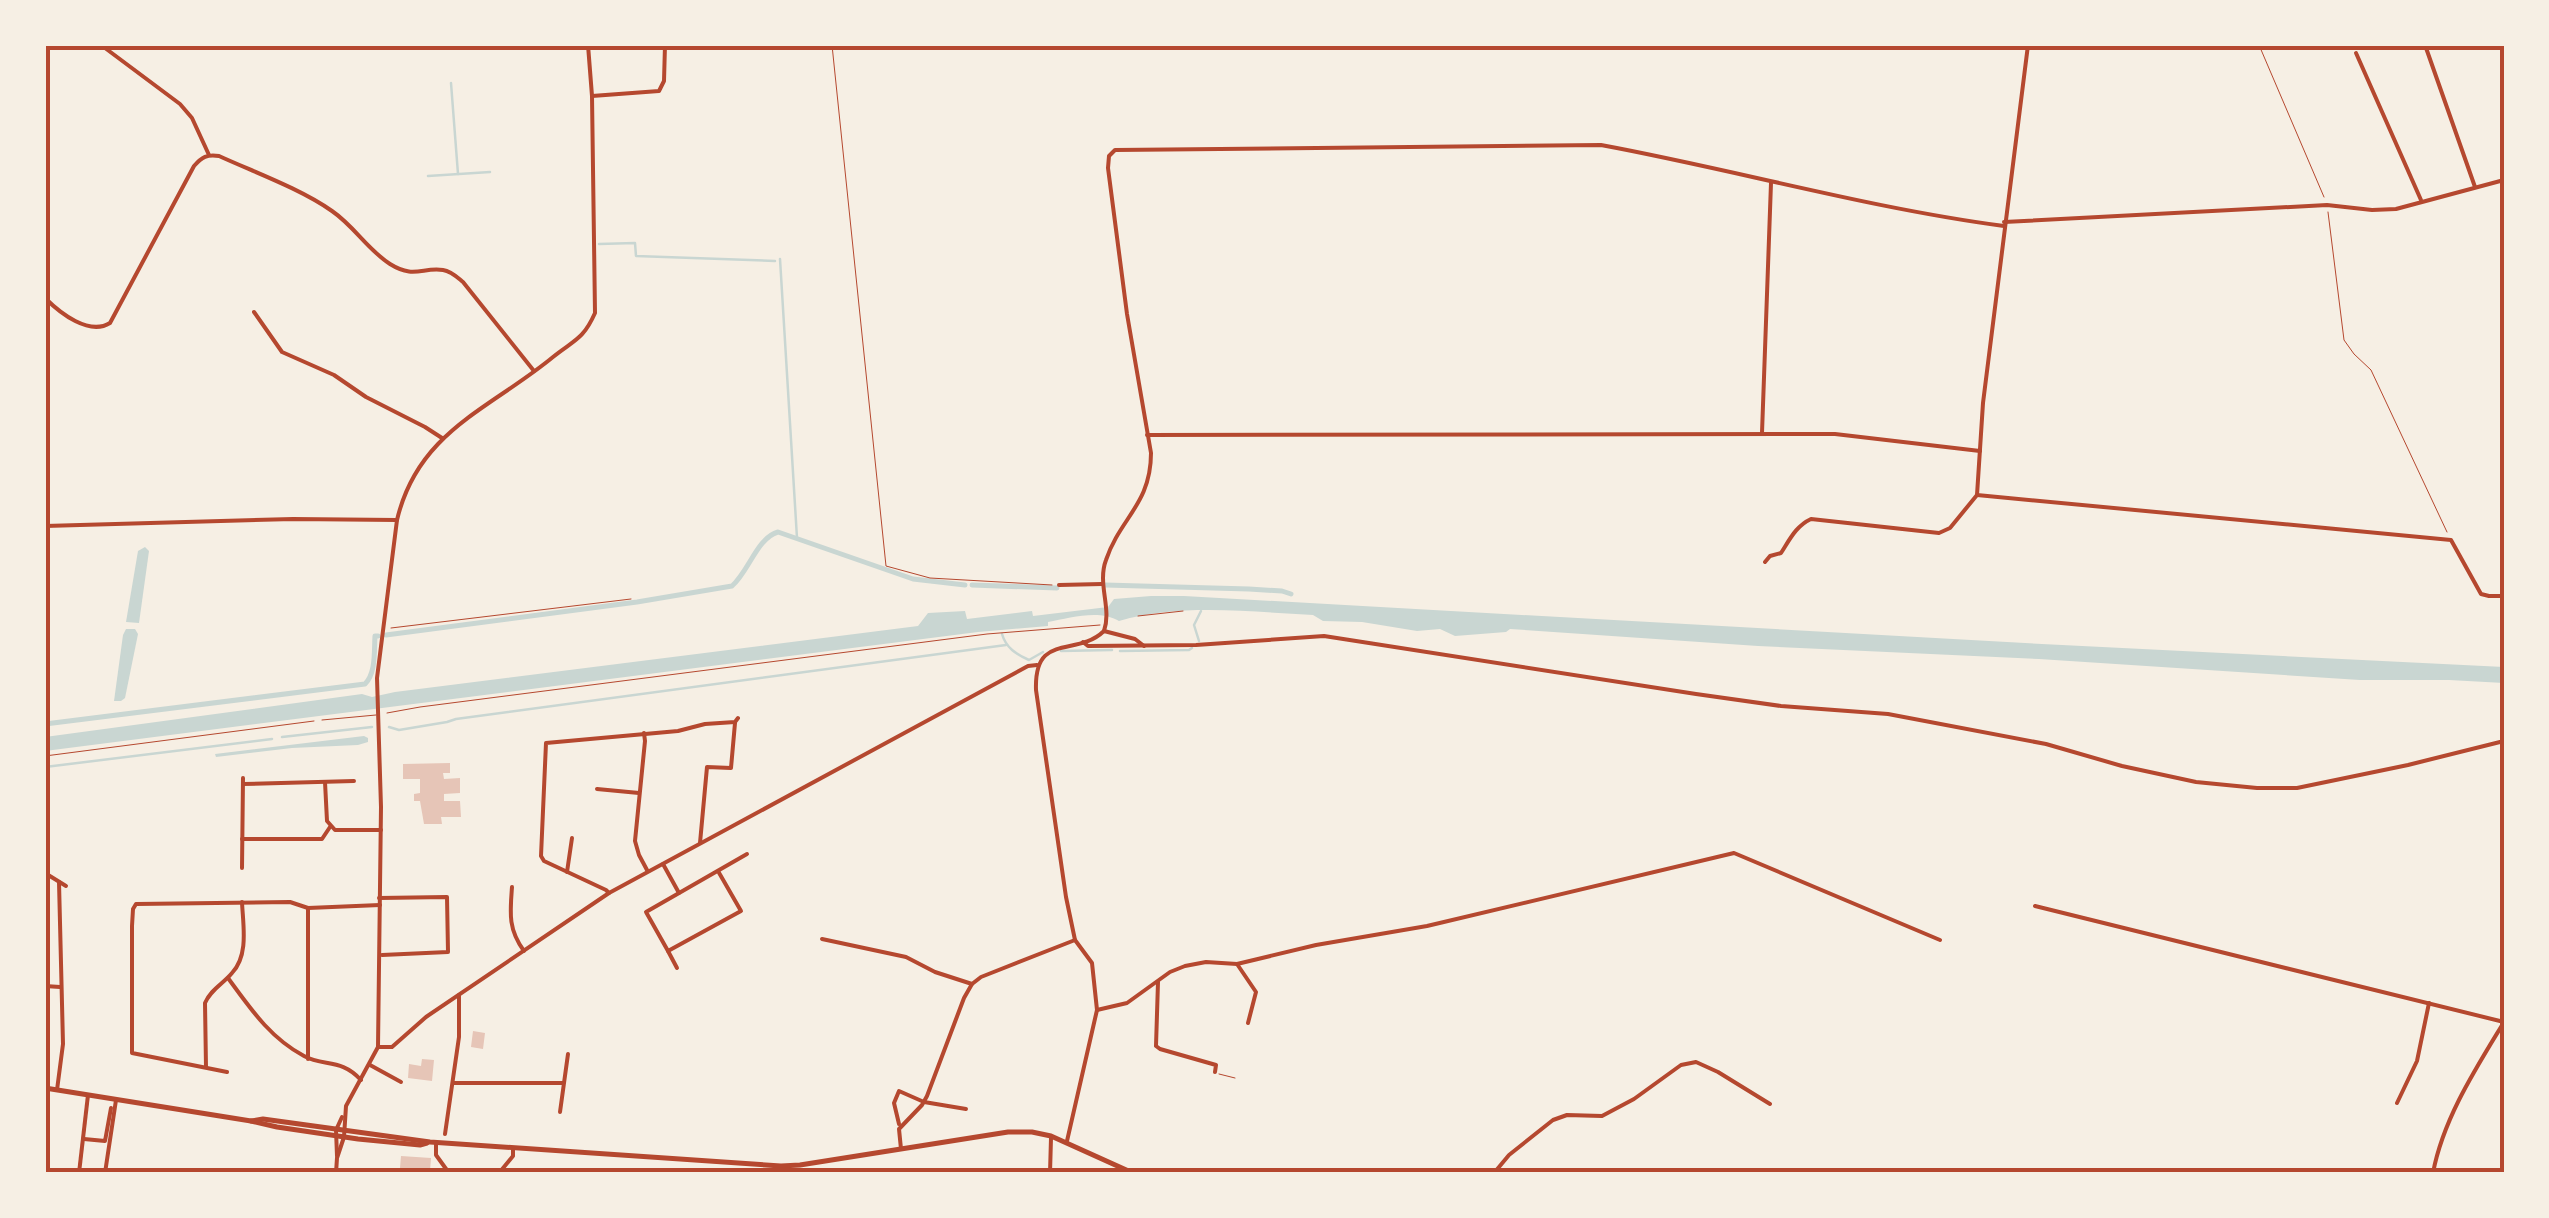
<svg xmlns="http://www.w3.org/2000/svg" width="2549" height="1218" viewBox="0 0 2549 1218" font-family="Barlow,sans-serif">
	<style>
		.water { fill: #c9d6d2 }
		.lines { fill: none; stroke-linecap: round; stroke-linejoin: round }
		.stream { stroke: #c9d6d2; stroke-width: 2.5 }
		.canal { stroke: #c9d6d2; stroke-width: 5 }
		.building { fill: #e6c5b7 }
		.path { stroke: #b5482f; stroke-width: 1 }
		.service { stroke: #b5482f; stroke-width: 1 }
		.minor { stroke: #b5482f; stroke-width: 4 }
		.secondary { stroke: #b5482f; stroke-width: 5 }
		.neatline { fill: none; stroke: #b5482f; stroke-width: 4 }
	</style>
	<rect width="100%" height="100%" fill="#f6efe4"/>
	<g class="water">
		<path d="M145 547 149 551 139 623 126 622 138 551Z"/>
		<path d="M1151 596H1184L2042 644 2504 667V683L2449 680H2360L2039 659 1758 646 1510 629 1506 632 1455 636 1440 629 1417 631 1362 622 1323 621 1313 615C1249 612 1181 603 1119 621 1099 609 1070 618 1048 622V626L978 632 45 751V737L362 694 372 697 395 692 918 626 928 613 965 611 967 619 1032 611 1033 616 1108 607 1114 599Z"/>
		<path d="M126 629H135L138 634 125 698 121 701H114L123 635Z"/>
		<path d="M364 736 368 738V742L358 745 292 748 216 757 215 754Z"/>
	</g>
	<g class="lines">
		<g class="stream">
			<path d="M451 83 458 174"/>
			<path d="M428 176 490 172"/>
			<path d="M599 244 635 243 636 256 775 261"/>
			<path d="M780 259 797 538"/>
			<path d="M1002 634C1006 648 1016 654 1029 660L1043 652"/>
			<path d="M1199 641 1194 625 1201 611"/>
			<path d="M1061 651 1112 650"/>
			<path d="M1120 651 1189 650 1192 648"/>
			<path d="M389 727 399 730 447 722 456 719 1006 645"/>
			<path d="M282 737 372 727"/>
			<path d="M45 767 272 739"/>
		</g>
		<g class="canal">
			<path d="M972 585 1057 588"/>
			<path d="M1105 585 1249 589 1282 591 1291 594"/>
			<path d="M386 635 637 602 732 586C749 571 757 538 778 532L913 579 965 585"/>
			<path d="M45 724 365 684C376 673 374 652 375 636H378"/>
		</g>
	</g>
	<g class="building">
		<path d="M450 763V773H443L444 779 460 778V793L444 794V801H460L461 817H441L442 824H424L420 801H414V794L420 793V779H403V764Z"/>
		<path d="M473 1031 485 1033 483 1049 471 1047Z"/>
		<path d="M422 1059 434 1060 432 1081 408 1078 409 1064 421 1066Z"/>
		<path d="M401 1156 431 1158 430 1171 429 1173H397L400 1168Z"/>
	</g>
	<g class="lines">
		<g class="path">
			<path d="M832 45 886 566 930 578 1052 585"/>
			<path d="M2259 45 2324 197"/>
			<path d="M2328 212 2344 340 2354 354 2371 370 2447 532"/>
			<path d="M1138 616 1183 611"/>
			<path d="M391 628 631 599"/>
			<path d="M387 713 420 707 987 634 1100 625"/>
			<path d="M45 756 314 721"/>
		</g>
		<g class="service">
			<path d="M322 720 376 715"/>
			<path d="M1219 1074 1235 1078"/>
		</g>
		<g class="minor">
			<path d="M101 45 180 104 192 118 209 155"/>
			<path d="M2028 45 1983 403 1977 495 2451 540 2481 594 2489 596H2504"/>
			<path d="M2425 45 2475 187"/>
			<path d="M2356 53 2421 200"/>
			<path d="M592 96 659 91 664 81 665 45"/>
			<path d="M2004 222 2327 205 2372 210 2396 209 2504 180"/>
			<path d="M45 298C60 313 89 336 110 323L194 166C202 157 207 154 219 156 254 172 301 189 332 211 354 226 368 250 390 264 414 279 422 267 443 270 451 271 457 277 463 282L534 371"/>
			<path d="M254 312 282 352 334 375 366 397 425 427 442 438"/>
			<path d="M1762 433 1771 183"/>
			<path d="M1147 435 1835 434 1980 451"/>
			<path d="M45 526 293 519 397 520"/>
			<path d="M1765 562 1770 556 1781 553C1790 539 1796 526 1811 519L1939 533 1950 528 1977 495"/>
			<path d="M1059 585 1102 584"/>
			<path d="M1104 631C1112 608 1097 584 1106 560 1120 518 1151 504 1151 453L1127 314 1108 168 1109 156 1115 150 1601 145C1736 170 1868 208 2004 226"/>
			<path d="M1083 642 1088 646 1196 645 1324 636 1696 694 1781 706 1888 714 2046 744 2122 766 2196 782 2257 788H2297L2408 765 2504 741"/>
			<path d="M644 733 645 741 635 841 639 855 647 870"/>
			<path d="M325 782 327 821 335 830H381"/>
			<path d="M243 784 354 781"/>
			<path d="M597 789 639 793"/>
			<path d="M242 839H322L330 827"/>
			<path d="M700 843 707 767 731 768 735 723"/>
			<path d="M663 864 679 893"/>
			<path d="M242 868 243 778"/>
			<path d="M718 871 741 911 668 951 646 912 747 854"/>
			<path d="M567 872 572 838"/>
			<path d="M45 873 66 886"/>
			<path d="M512 887C510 913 508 929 524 951"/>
			<path d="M609 893 606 890 544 861 541 856 546 743 678 731 705 724 735 722 738 718"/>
			<path d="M379 898 447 897 448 952 382 955"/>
			<path d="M2035 906 2504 1022C2476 1068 2443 1119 2433 1173"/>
			<path d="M822 939 906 957 935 972 972 984"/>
			<path d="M668 951 677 968"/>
			<path d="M1237 964 1256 992 1248 1023"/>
			<path d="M228 978C250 1008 270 1038 304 1056 324 1067 341 1058 361 1080"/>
			<path d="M1158 982 1156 1046 1160 1049 1216 1065 1215 1072"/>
			<path d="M45 986 60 987"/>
			<path d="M1097 1010 1127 1003 1170 972 1185 966 1206 962 1237 964 1316 945 1427 926 1734 853 1940 940"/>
			<path d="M378 1047H392L426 1017 609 893 1028 666 1037 665"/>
			<path d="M308 1059V909"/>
			<path d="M370 1065 401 1082"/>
			<path d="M206 1067 205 1003C211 989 223 984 232 973 249 955 243 925 242 902"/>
			<path d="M227 1072 132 1053V926L133 909 136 904 290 902 308 908 380 905"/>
			<path d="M453 1083H563"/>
			<path d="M57 1090 63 1044 59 882"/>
			<path d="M2397 1103 2417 1061 2429 1003"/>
			<path d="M560 1112 568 1054"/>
			<path d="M899 1124 894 1103 899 1091 924 1102 966 1109"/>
			<path d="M445 1134 459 1037V995"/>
			<path d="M84 1139 105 1141 111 1108"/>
			<path d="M1067 1141 1097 1010 1092 963 1075 940 1066 897 1036 690C1034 631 1076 658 1104 631L1135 639 1144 646"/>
			<path d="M436 1143V1155L449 1173"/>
			<path d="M901 1149 899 1129 922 1105 927 1096 964 998 972 984 981 977 1075 940"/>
			<path d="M337 1156 336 1130 342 1117"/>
			<path d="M79 1173 88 1095"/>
			<path d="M105 1173 116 1100"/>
			<path d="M336 1173 337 1158 344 1137 346 1106 378 1047 381 807 377 678 397 520C418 431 490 409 553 357 574 340 583 340 595 313L592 96 588 45"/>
			<path d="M499 1173 513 1156V1149"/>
			<path d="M1050 1173 1051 1138"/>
			<path d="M1494 1173 1509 1155 1553 1120 1567 1115 1602 1116 1634 1099 1681 1065 1696 1062 1718 1072 1770 1104"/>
		</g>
		<g class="secondary">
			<path d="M45 1088 251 1121 277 1127 358 1139 420 1145 427 1143"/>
			<path d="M251 1121 263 1119 430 1142 781 1166 800 1165 1008 1132H1032L1051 1136 1133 1173"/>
		</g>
	</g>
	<rect width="2549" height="1218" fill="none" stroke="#f6efe4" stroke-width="95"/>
	<rect x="48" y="48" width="2454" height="1122" class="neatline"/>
</svg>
